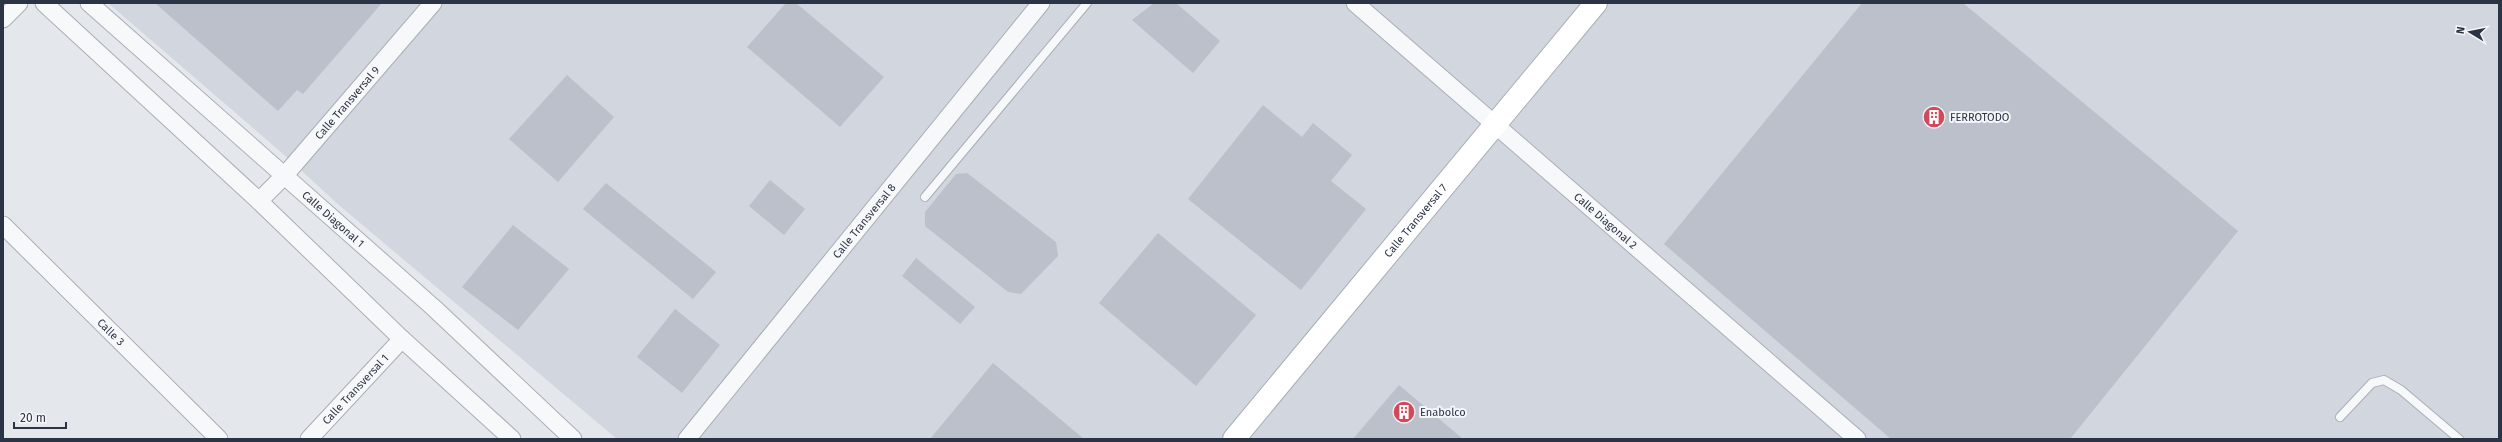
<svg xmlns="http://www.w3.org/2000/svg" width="2502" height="442" viewBox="0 0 2502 442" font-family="'Fira Sans',sans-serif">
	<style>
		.built { fill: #d2d6de }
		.building { fill: #bbc0ca }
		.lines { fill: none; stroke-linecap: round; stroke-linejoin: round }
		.lane-casing { stroke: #a9aeb7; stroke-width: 10 }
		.street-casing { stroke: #a9aeb7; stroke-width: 19 }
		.secondary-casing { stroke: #a9aeb7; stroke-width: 24 }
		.lane { stroke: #f7f8fa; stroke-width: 8 }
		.street { stroke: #f7f8fa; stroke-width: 17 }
		.secondary { stroke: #fff; stroke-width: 22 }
		.labels { text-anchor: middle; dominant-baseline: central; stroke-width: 4; stroke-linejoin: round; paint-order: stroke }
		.street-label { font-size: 11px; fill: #2b3445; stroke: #f4f6f9 }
		.poi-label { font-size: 11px; fill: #2b3445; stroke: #f4f6f9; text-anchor: start }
	</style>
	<rect width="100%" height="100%" fill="#e4e7ec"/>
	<path class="built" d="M108 3H2499V439H617L340 206 282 153Z"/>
	<g class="building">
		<path d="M155 3H382L303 94 297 90 278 111Z"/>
		<path d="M786 3H796L884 77 840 127 747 47Z"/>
		<path d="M1154 3H1176L1220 41 1193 73 1132 20Z"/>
		<path d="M1862 3H1963L2238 231 2070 439H1891L1664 244Z"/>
		<path d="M567 75 614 117 558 182 509 139Z"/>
		<path d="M1263 105 1302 137 1313 123 1352 155 1331 181 1366 209 1301 290 1188 199Z"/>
		<path d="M967 173 1056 242 1058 256 1021 294 1008 292 925 226V212L956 174Z"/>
		<path d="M770 180 805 209 784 235 749 206Z"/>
		<path d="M606 183 716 272 693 299 583 209Z"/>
		<path d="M513 225 569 269 518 330 462 287Z"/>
		<path d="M1158 233 1256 315 1196 386 1099 303Z"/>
		<path d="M916 258 975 307 960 324 902 276Z"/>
		<path d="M675 309 720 345 682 393 637 357Z"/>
		<path d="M993 363 1084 439H930Z"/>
		<path d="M1399 385 1463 439H1353Z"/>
	</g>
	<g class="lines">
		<g class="lane-casing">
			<g id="lane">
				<path d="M925 197 1087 3"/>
				<path d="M2340 417 2372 383 2384 380 2401 390 2459 439"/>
			</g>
		</g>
		<g class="street-casing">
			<g id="street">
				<path d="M44 3 259 201 402 339 512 439"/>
				<path id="s1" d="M89 3 434 308 573 439"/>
				<path id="s2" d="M1355 3 1857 439"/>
				<path d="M3 19 19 3"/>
				<path id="s3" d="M259 201 285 175 433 3"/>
				<path id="s4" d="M3 225 219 439"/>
				<path id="s5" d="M309 439 402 339"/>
				<path id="s6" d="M687 439 1041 3"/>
			</g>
		</g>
		<g class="secondary-casing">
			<g id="secondary">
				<path id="s7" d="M1234 439 1596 3"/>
			</g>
		</g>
		<use href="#lane" class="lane"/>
		<use href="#street" class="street"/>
		<use href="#secondary" class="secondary"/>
	</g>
	<defs>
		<g id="building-disc" transform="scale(1.15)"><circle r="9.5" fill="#d1495b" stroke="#f4f6f9"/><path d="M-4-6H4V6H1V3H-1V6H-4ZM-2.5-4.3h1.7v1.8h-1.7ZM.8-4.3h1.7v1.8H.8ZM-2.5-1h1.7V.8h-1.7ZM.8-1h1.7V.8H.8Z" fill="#fff"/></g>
	</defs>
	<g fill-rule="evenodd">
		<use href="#building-disc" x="1934" y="117"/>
		<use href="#building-disc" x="1404" y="412"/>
	</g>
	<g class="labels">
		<g class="street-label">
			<text stroke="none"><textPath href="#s3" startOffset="132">Calle Transversal 9</textPath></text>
			<text stroke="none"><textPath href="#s1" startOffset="326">Calle Diagonal 1</textPath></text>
			<text stroke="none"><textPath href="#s6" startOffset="281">Calle Transversal 8</textPath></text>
			<text stroke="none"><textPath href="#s7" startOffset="284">Calle Transversal 7</textPath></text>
			<text stroke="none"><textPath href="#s2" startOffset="332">Calle Diagonal 2</textPath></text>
			<text stroke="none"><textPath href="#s4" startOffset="152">Calle 3</textPath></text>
			<text stroke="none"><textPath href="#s5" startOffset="68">Calle Transversal 1</textPath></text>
		</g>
		<g class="poi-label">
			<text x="1950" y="117">FERROTODO</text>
			<text x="1420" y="412">Enabolco</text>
		</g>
	</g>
	<rect width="2502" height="442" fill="none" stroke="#2b3445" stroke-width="8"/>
	<g transform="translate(2470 32) rotate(280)" stroke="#f4f6f9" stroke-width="3" paint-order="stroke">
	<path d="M0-3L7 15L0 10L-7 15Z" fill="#2b3445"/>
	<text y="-6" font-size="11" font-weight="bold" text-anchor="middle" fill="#2b3445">N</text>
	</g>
	<path d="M14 422v6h52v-6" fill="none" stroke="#2b3445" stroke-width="2"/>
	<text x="20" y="422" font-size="12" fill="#2b3445" stroke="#f4f6f9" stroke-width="3" paint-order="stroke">20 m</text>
</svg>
